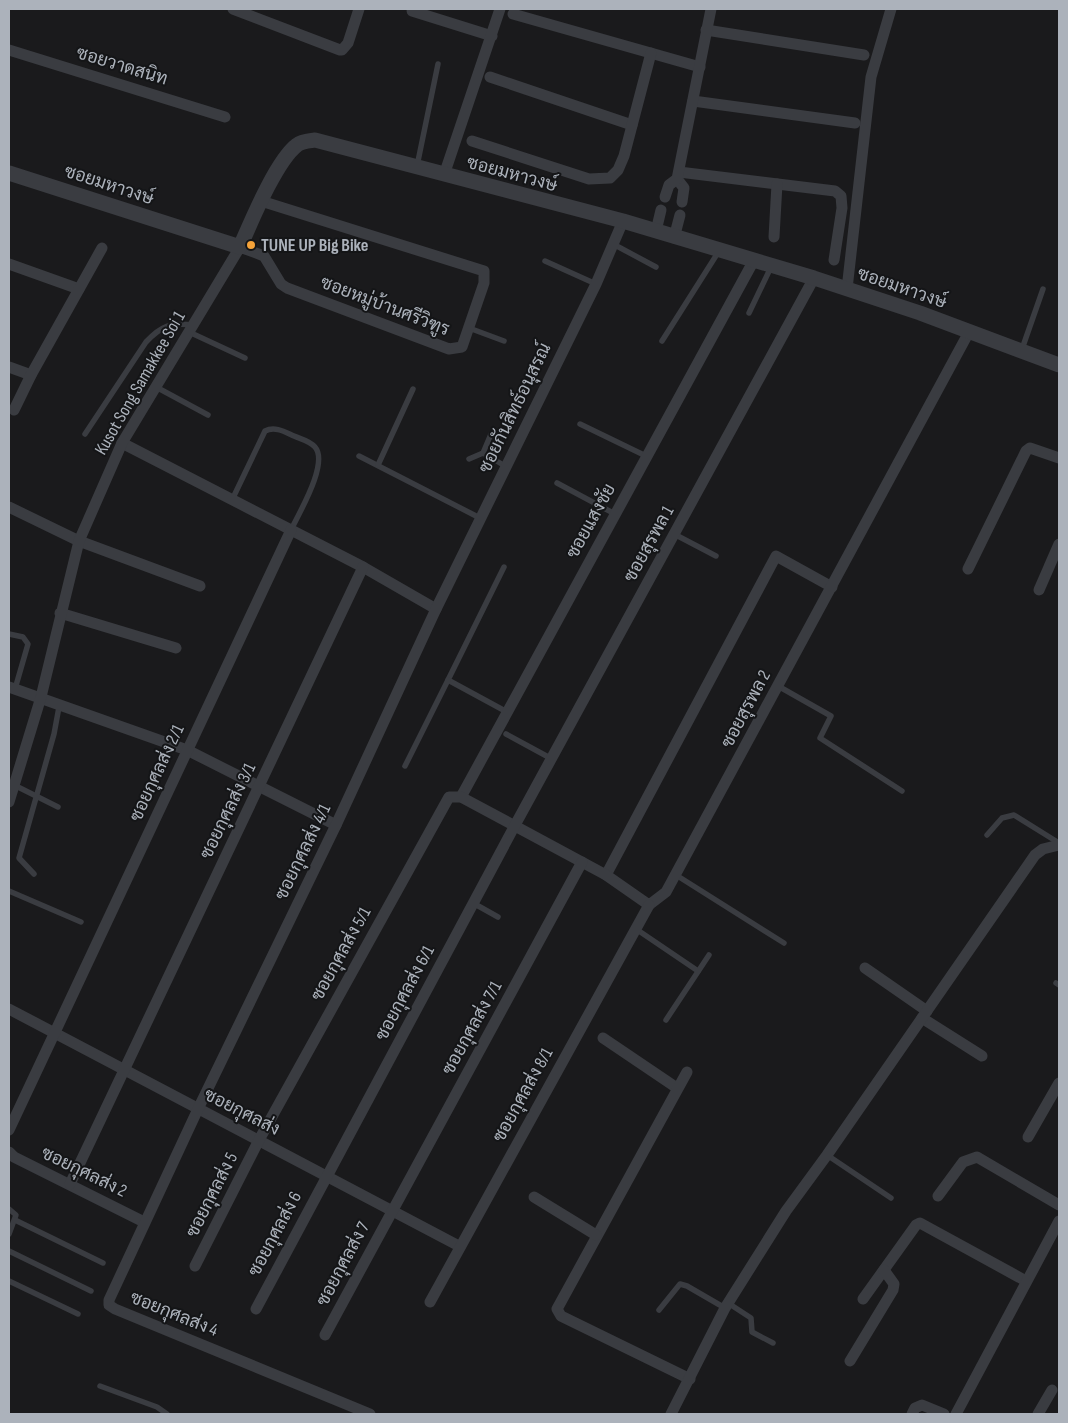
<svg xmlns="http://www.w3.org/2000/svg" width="1068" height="1423" viewBox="0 0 1068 1423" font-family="'Sofia Sans Condensed',Sarabun,sans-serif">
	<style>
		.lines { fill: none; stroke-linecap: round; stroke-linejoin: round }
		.service { stroke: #3a3c41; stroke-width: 5.5 }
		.minor { stroke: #3a3c41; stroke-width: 11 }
		.tertiary { stroke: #3a3c41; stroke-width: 15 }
		.poi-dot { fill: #f4a239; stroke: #141517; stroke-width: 2 }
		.labels { text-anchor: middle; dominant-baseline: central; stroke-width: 4; stroke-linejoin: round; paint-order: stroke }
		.street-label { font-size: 18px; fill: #acb2bb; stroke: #141517 }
		.poi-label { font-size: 18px; font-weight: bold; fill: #acb2bb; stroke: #141517; text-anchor: start }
	</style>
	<rect width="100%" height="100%" fill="#1a1a1c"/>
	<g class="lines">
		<g class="service">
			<path d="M417 166 438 64"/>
			<path d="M613 244 656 267"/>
			<path d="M545 261 596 284"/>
			<path d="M749 313 771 267"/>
			<path d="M469 328 504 341"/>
			<path d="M189 332 245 358"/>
			<path d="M662 341 719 251"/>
			<path d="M1022 349 1043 289"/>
			<path d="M156 387 208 415"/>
			<path d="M580 424 646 456"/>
			<path d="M85 434 146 342C161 326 171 322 193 325"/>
			<path d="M483 453 491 434"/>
			<path d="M359 456 480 518"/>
			<path d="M469 459 483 453 505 466"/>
			<path d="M378 465 413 389"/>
			<path d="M557 483 615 514"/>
			<path d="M232 500 265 431C275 426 285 432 294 436 301 439 310 441 315 447 329 463 299 513 291 530"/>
			<path d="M674 534 716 556"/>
			<path d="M504 567 448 680 507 712"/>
			<path d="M9 634 23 637 28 644 15 689"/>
			<path d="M778 686 831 716 820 738 902 791"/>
			<path d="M506 734 552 759"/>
			<path d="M405 766 448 680"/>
			<path d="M14 785 58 807"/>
			<path d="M987 835 1002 818 1014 815 1059 843"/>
			<path d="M34 874 19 858 54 734 59 707"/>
			<path d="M676 875 784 943"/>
			<path d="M9 891 81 922"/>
			<path d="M473 903 498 917"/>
			<path d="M636 929 698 971"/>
			<path d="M1056 983 1059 985"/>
			<path d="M666 1020 709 955"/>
			<path d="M827 1155 891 1198"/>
			<path d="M9 1209 16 1215 9 1234"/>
			<path d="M15 1220 103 1263"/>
			<path d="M9 1251 91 1291"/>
			<path d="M9 1281 78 1314"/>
			<path d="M728 1303 751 1318 752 1332 773 1343"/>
			<path d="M659 1310 680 1284 687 1286 725 1308"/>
			<path d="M100 1386 157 1407 167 1414"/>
		</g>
		<g class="minor">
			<path d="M233 9 340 50H342L348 43 359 9"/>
			<path d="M412 11 492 36"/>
			<path d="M513 14 700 67"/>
			<path d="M706 30 864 55"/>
			<path d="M9 50 225 117"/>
			<path d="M490 77 632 125"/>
			<path d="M693 101 855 123"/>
			<path d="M472 141 589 179 610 178 618 170 624 156 651 53"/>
			<path d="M679 172 835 191 841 196 842 208 834 260"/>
			<path d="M444 175 500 9"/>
			<path d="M677 179 684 188 682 202"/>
			<path d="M665 197 669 185 677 179 711 9"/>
			<path d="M656 231 661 210"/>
			<path d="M774 237 777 184"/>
			<path d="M674 238 680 215"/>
			<path d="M9 264 79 289"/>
			<path d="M847 289 871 77 891 9"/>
			<path d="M9 367 31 375"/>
			<path d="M14 410 31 375 102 248"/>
			<path d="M122 443 363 567 436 609"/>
			<path d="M9 507 79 541 200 586"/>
			<path d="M968 569 1026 451 1030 448 1059 458"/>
			<path d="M1039 590 1059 544"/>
			<path d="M60 613 176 648"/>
			<path d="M9 687 187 750 336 825"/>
			<path d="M461 797 753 262"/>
			<path d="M9 802 41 697 79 541 122 443 240 247 264 256 281 284 287 288 449 349 462 347 484 283V271L261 201"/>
			<path d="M606 875 776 556 832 587"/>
			<path d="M865 968 927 1011"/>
			<path d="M9 1009 459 1246"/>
			<path d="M922 1018 982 1056"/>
			<path d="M603 1038 677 1088"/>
			<path d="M687 1072 557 1309 561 1316 690 1379"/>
			<path d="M9 1130 291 530"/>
			<path d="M1028 1137 1059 1083"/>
			<path d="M9 1152 14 1157 144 1222"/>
			<path d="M70 1184 363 567"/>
			<path d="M938 1196 963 1162 977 1157 1059 1205"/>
			<path d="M534 1197 596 1235"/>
			<path d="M195 1266 259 1140 449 797H461L606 875 649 905 666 892 969 332"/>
			<path d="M863 1299 916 1225 920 1223 1026 1281"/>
			<path d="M430 1302 649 905"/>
			<path d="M256 1309 514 827 814 278"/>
			<path d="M325 1335 582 862"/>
			<path d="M850 1361 893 1290 894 1284 884 1270"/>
			<path d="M370 1414 115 1309 109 1305V1300L198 1109 336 825 436 609 596 284 623 221"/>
			<path d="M671 1414 725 1308 786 1211 827 1155 1035 855 1043 849 1059 845"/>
			<path d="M912 1414 915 1408 922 1405 944 1414"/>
			<path d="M956 1414 1059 1221"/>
			<path d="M1038 1414 1052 1390"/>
		</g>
		<path class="tertiary" d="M9 173 240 247C251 222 276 161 297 145 302 141 308 141 315 140L623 221 814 278 920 313 1059 365"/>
	</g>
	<circle class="poi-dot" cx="251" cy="245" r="5"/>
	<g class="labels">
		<g class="street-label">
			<text transform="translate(122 66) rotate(17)">ซอยวาดสนิท</text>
			<text transform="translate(512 174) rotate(15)">ซอยมหาวงษ์</text>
			<text transform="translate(109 185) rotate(18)">ซอยมหาวงษ์</text>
			<text transform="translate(902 288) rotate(19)">ซอยมหาวงษ์</text>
			<text transform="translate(385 306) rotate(21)">ซอยหมู่บ้านศรีวิฑูร</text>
			<text transform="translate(140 383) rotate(-60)">Kusot Song Samakkee Soi 1</text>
			<text transform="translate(515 408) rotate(-64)">ซอยกันสิทธ์อนุสรณ์</text>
			<text transform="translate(591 521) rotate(-61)">ซอยแสงชัย</text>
			<text transform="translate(649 544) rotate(-61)">ซอยสุรพล 1</text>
			<text transform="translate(746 709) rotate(-62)">ซอยสุรพล 2</text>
			<text transform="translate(157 773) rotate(-65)">ซอยกุศลส่ง 2/1</text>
			<text transform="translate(228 811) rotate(-64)">ซอยกุศลส่ง 3/1</text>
			<text transform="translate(303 852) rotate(-64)">ซอยกุศลส่ง 4/1</text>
			<text transform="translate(341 954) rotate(-61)">ซอยกุศลส่ง 5/1</text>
			<text transform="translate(405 993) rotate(-62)">ซอยกุศลส่ง 6/1</text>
			<text transform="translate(472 1028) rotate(-61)">ซอยกุศลส่ง 7/1</text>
			<text transform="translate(523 1095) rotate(-61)">ซอยกุศลส่ง 8/1</text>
			<text transform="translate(242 1112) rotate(27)">ซอยกุศลส่ง</text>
			<text transform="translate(84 1172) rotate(26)">ซอยกุศลส่ง 2</text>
			<text transform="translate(212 1195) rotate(-63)">ซอยกุศลส่ง 5</text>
			<text transform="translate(275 1234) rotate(-62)">ซอยกุศลส่ง 6</text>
			<text transform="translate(343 1264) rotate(-62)">ซอยกุศลส่ง 7</text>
			<text transform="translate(174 1314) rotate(22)">ซอยกุศลส่ง 4</text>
		</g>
		<g class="poi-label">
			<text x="261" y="245">TUNE UP Big Bike</text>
		</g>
	</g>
	<rect width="1068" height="1423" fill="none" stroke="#acb2bb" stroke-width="20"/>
</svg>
